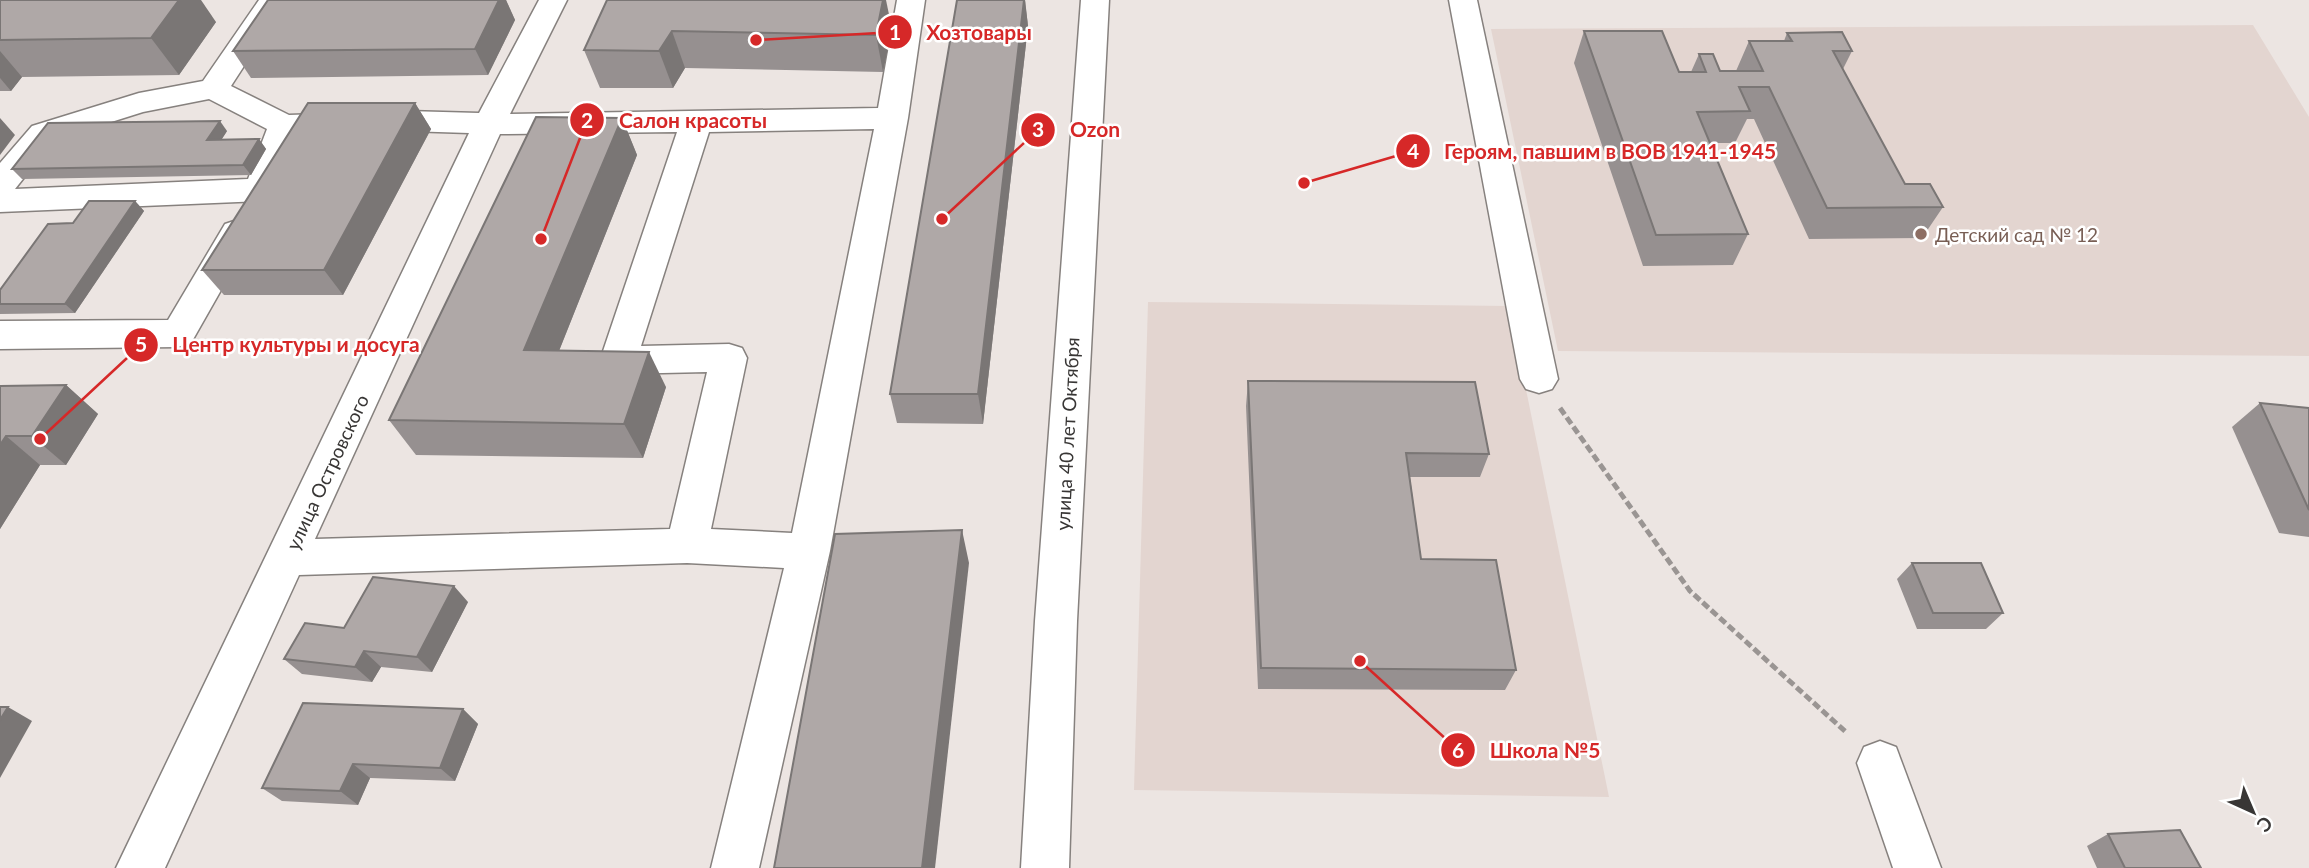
<svg xmlns="http://www.w3.org/2000/svg" width="2309" height="868" viewBox="0 0 2309 868" font-family="Lato,sans-serif">
	<style>
		.built { fill: #e3d5d0 }
		.lines { fill: none; stroke-linecap: round; stroke-linejoin: round }
		.minor-casing { stroke: #86817e; stroke-width: 3 }
		.path { stroke: #9a9593; stroke-width: 5; stroke-dasharray: 8 3.5; stroke-linecap: butt }
		.minor { fill: #fff; fill-rule: evenodd }
		.wall { fill: #969090 }
		.shaded-wall { fill: #7a7675 }
		.building { fill: #afa8a7; stroke: #7a7675; stroke-width: 2 }
		.education-dot { fill: #8d6e63; stroke: #fff; stroke-width: 2.5 }
		.labels { text-anchor: middle; dominant-baseline: central; stroke-width: 5; stroke-linejoin: round; paint-order: stroke }
		.education-label { font-size: 19px; fill: #785e54; stroke: #fff; text-anchor: start }
		.street-label { font-size: 19px; fill: #383635; stroke: #fff }
		.leader { fill: none; stroke: #d62828; stroke-width: 2.5 }
		.callout-dot { fill: #d62828; stroke: #fff; stroke-width: 2.5 }
		.mark-label { font-size: 21px; text-anchor: middle; font-weight: bold; fill: #fff }
		.callout-label { font-size: 21px; text-anchor: middle; font-weight: bold; fill: #d62828; stroke: #fff; stroke-width: 5; stroke-linejoin: round; paint-order: stroke }
	</style>
	<rect width="100%" height="100%" fill="#ece5e2"/>
	<g class="built">
		<path d="M2253 25 2309 117V356L1558 351 1491 29Z"/>
		<path d="M1148 302 1509 306 1609 797 1134 790Z"/>
	</g>
	<g class="lines">
		<g class="minor-casing">
			<g id="minor">
				<path d="M259 0H287L231 86 289 115 407 111 479 113 539 0H567L510 114 878 108 897 0H925L908 118 830 551 759 868H711L784 568 687 563 299 575 165 868H116L469 133 407 131 296 135 277 190 273 198 261 201 0 212V163L32 126 139 93 203 81ZM209 99 267 129 248 179 15 189 54 140 143 112ZM874 129 792 533 711 529 747 358 742 348 729 344 641 346 709 132ZM677 132 600 360 605 370 618 374 707 372 670 529 315 539 500 134Z"/>
				<path d="M1081 0H1109L1077 621 1069 868H1021L1035 621Z"/>
				<path d="M1449 0H1477L1558 379 1552 389 1539 393 1526 389 1520 379Z"/>
				<path d="M237 220 249 224 254 232 191 343 178 347 0 349V321L168 320 225 224Z"/>
				<path d="M1880 741 1896 747 1941 868H1893L1857 763 1864 747Z"/>
			</g>
		</g>
		<path class="path" d="M1560 408 1690 591 1847 733"/>
		<use href="#minor" class="minor"/>
	</g>
	<g class="wall">
		<path d="M0 0 216 22 179 75 22 77 11 91H0Z"/>
		<path d="M268 0H506L515 20 488 75 251 78 233 51Z"/>
		<path d="M607 0 892 29 883 72 685 68 673 88H600L584 50Z"/>
		<path d="M1024 0H1025L1028 26 983 424 897 423 890 394Z"/>
		<path d="M1584 31 1679 72H1691L1699 54 1720 71H1736L1749 41H1784L1787 33 1852 51 1843 69 1905 184 1943 207 1922 238 1809 239 1754 119H1747L1735 143H1710L1748 234 1733 265 1643 266 1574 63Z"/>
		<path d="M415 103 431 129 343 295H224L202 270Z"/>
		<path d="M622 118 637 155 559 351 666 387 643 458 416 455 389 420Z"/>
		<path d="M227 131 221 140 259 139 266 149 251 175 22 179 12 169Z"/>
		<path d="M135 201 144 211 75 313 0 314V290L73 223Z"/>
		<path d="M1248 381 1489 454 1480 477H1410L1421 559 1516 670 1505 690 1258 689 1246 406Z"/>
		<path d="M66 385 98 414 66 465H40L0 529V386Z"/>
		<path d="M2260 403 2309 408V537L2279 533 2232 427Z"/>
		<path d="M1912 563 2003 613 1986 629H1917L1897 579Z"/>
		<path d="M468 602 432 672 381 667 372 682 302 674 284 659 344 628Z"/>
		<path d="M463 709 478 724 455 781 370 778 358 805 282 801 262 788Z"/>
		<path d="M2108 834 2201 868H2097L2087 846Z"/>
	</g>
	<g class="shaded-wall">
		<path d="M179 0H201L216 22 179 75 151 38Z"/>
		<path d="M499 0H506L515 20 488 75 475 49Z"/>
		<path d="M883 0H886L892 29 883 72 876 35Z"/>
		<path d="M1024 0H1025L1028 26 983 424 978 394Z"/>
		<path d="M672 31 685 68 673 88 659 51Z"/>
		<path d="M0 51 22 77 11 91 0 78Z"/>
		<path d="M415 103 431 129 343 295 324 270Z"/>
		<path d="M0 118 15 135 0 155Z"/>
		<path d="M622 118 637 155 545 386 524 350Z"/>
		<path d="M220 121 227 131 215 150 207 140Z"/>
		<path d="M259 139 266 149 251 175 243 165Z"/>
		<path d="M135 201 144 211 75 313 65 304Z"/>
		<path d="M649 352 666 387 643 458 624 424Z"/>
		<path d="M66 385 98 414 66 465 32 436Z"/>
		<path d="M6 436 40 465 0 529V445Z"/>
		<path d="M962 530 969 563 935 868H922Z"/>
		<path d="M454 586 468 602 432 672 417 657Z"/>
		<path d="M364 651 381 667 372 682 355 667Z"/>
		<path d="M8 707 32 721 0 778V720Z"/>
		<path d="M463 709 478 724 455 781 440 768Z"/>
		<path d="M353 764 370 778 358 805 340 791Z"/>
	</g>
	<g class="building">
		<path d="M0 0H179L151 38 0 40Z"/>
		<path d="M268 0H499L475 49 233 51Z"/>
		<path d="M607 0H883L876 35 672 31 659 51 584 50Z"/>
		<path d="M957 0H1024L978 394H890Z"/>
		<path d="M1584 31H1662L1679 72H1706L1699 54H1713L1720 71H1763L1749 41H1792L1787 33 1842 32 1852 51H1833L1905 184H1930L1943 207 1827 208 1769 87H1739L1750 111 1697 112 1748 234 1656 235Z"/>
		<path d="M308 103H415L324 270H202Z"/>
		<path d="M536 117 622 118 524 350 649 352 624 424 389 420Z"/>
		<path d="M220 121 207 140 259 139 243 165 12 169 48 123Z"/>
		<path d="M89 201H135L65 304H0V290L48 224 73 223Z"/>
		<path d="M1248 381 1475 382 1489 454 1406 453 1421 559 1496 560 1516 670 1261 668Z"/>
		<path d="M66 385 32 436H6L0 445V386Z"/>
		<path d="M2260 403 2309 408V510Z"/>
		<path d="M962 530 922 868H774L835 534Z"/>
		<path d="M1912 563H1981L2003 613H1933Z"/>
		<path d="M373 577 454 586 417 657 364 651 355 667 284 659 305 623 344 628Z"/>
		<path d="M303 703 463 709 440 768 353 764 340 791 262 788Z"/>
		<path d="M0 707H8L0 720Z"/>
		<path d="M2180 830 2201 868H2125L2108 834Z"/>
	</g>
	<circle class="education-dot" cx="1921" cy="234" r="7"/>
	<g class="labels">
		<g class="education-label">
			<text x="1935" y="234">Детский сад № 12</text>
		</g>
		<g class="street-label">
			<text transform="translate(1067 434) rotate(-87)">улица 40 лет Октября</text>
			<text transform="translate(327 472) rotate(-65)">улица Островского</text>
		</g>
	</g>
	<path class="leader" d="M756 40L895 32M541 239L587 120M942 219L1038 130M1304 183L1413 151M40 439L141 345M1360 661L1458 750"/>
	<g class="callout-dot">
		<circle cx="756" cy="40" r="7"/>
		<circle cx="541" cy="239" r="7"/>
		<circle cx="942" cy="219" r="7"/>
		<circle cx="1304" cy="183" r="7"/>
		<circle cx="40" cy="439" r="7"/>
		<circle cx="1360" cy="661" r="7"/>
		<circle cx="895" cy="32" r="18"/>
		<circle cx="587" cy="120" r="18"/>
		<circle cx="1038" cy="130" r="18"/>
		<circle cx="1413" cy="151" r="18"/>
		<circle cx="141" cy="345" r="18"/>
		<circle cx="1458" cy="750" r="18"/>
	</g>
	<g class="mark-label">
		<text x="895" y="40">1</text>
		<text x="587" y="128">2</text>
		<text x="1038" y="137">3</text>
		<text x="1413" y="159">4</text>
		<text x="141" y="352">5</text>
		<text x="1458" y="758">6</text>
	</g>
	<g class="callout-label">
		<text x="979" y="40">Хозтовары</text>
		<text x="693" y="128">Салон красоты</text>
		<text x="1095" y="137">Ozon</text>
		<text x="1610" y="159">Героям, павшим в ВОВ 1941-1945</text>
		<text x="296" y="352">Центр культуры и досуга</text>
		<text x="1545" y="758">Школа №5</text>
	</g>
	<g transform="translate(2253 812) rotate(136)" stroke="#ffffff" stroke-width="5" paint-order="stroke">
	<path d="M0-5L12 26L0 18L-12 26Z" fill="#383635"/>
	<text y="-10" font-size="19" font-weight="bold" text-anchor="middle" fill="#383635">С</text>
	</g>
</svg>
